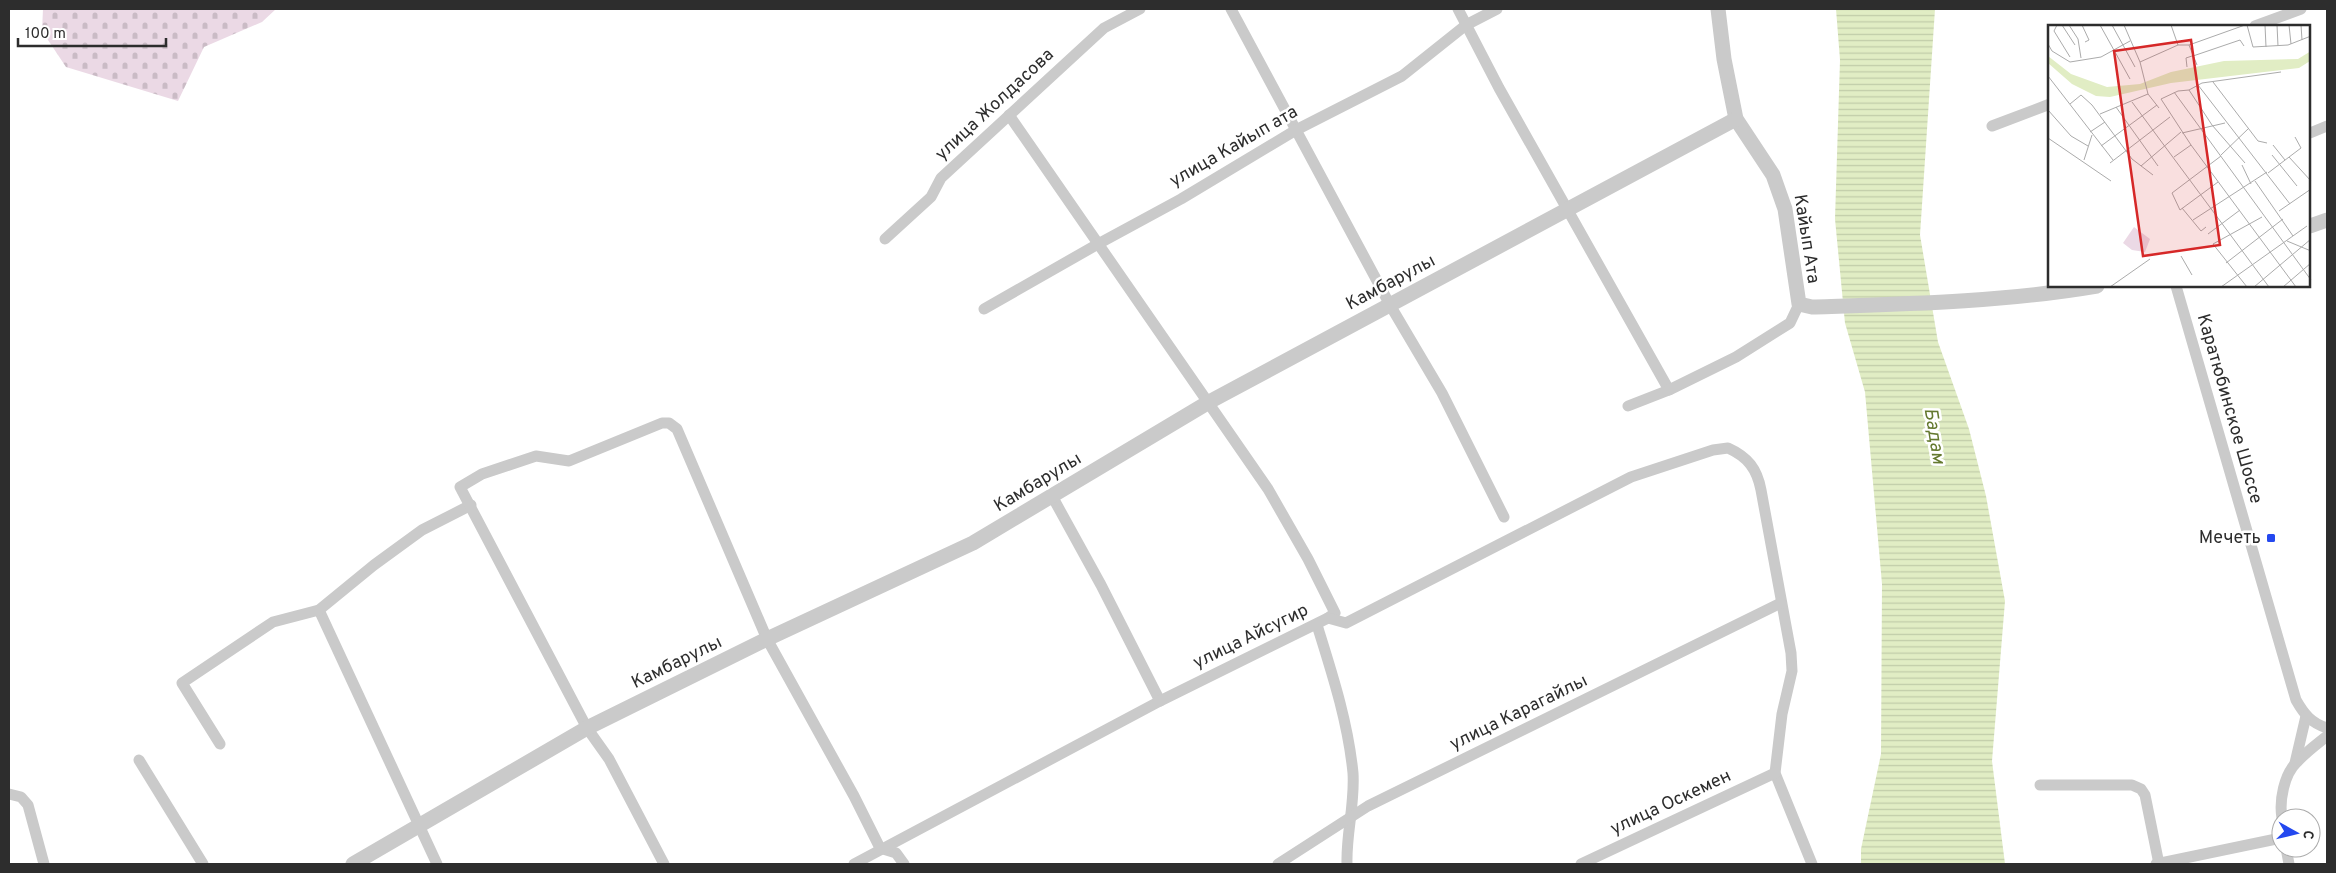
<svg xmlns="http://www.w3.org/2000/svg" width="2336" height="873" viewBox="0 0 2336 873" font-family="Overpass,sans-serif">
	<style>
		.cemetery { fill: url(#cemetery-stones) }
		.water { fill: url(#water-rules) }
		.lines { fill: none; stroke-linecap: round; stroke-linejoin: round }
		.minor { stroke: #cacaca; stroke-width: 11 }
		.tertiary { stroke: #cacaca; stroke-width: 15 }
		.poi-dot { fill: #2448ef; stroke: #fff; stroke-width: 2 }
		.labels { text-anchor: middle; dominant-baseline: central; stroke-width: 5; stroke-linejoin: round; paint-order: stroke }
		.street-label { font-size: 18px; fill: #2d2d2d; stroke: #fff }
		.poi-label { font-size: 18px; fill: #2d2d2d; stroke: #fff; text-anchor: end }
		.water-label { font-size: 19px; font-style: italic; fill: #64792f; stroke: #fff }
		.inset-road { fill: none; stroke: #ababab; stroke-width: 1 }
		.view { fill: #d62828; fill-opacity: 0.15; stroke: #d62828; stroke-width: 2.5 }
		.inset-edge { fill: none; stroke: #2d2d2d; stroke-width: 2.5 }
	</style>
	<defs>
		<pattern id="cemetery-stones" width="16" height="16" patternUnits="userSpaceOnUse" patternTransform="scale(1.25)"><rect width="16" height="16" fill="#ebd9e5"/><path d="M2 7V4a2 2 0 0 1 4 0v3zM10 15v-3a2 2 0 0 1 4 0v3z" fill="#cabbc5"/></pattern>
		<pattern id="water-rules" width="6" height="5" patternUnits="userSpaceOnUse" patternTransform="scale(1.25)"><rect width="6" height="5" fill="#e1edc4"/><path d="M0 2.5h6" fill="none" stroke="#c1cca9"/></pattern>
	</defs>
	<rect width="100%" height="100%" fill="#fff"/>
	<path class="cemetery" d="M43 9H276L262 22 204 47 178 101 66 67 42 31Z"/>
	<path class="water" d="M1836 9H1935L1920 235 1938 342 1969 429 1986 496 2005 601 1992 761 2005 864H1861V849L1881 754 1882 584 1865 392 1845 323 1835 219 1840 60Z"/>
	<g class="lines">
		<g class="minor">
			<path d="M1231 9 1390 305 1442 393 1504 517"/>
			<path d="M1458 9 1499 88 1669 390"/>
			<path d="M2255 26 2301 9"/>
			<path d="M1009 115 1268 489 1308 559 1335 613 1328 618"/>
			<path d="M1992 126 2050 104"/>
			<path d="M2310 133 2327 126"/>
			<path d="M885 239 931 197 941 178 1104 28 1140 9"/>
			<path d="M2176 286 2296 700C2304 714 2311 723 2327 728"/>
			<path d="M984 309 1098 244 1181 199 1296 130 1402 76 1466 25 1497 9"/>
			<path d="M1628 406 1669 390 1736 357 1790 323 1799 304"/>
			<path d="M1052 496 1101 585 1160 701"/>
			<path d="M319 610 437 864"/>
			<path d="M1317 625C1332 673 1348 722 1353 773 1355 804 1346 834 1347 864"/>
			<path d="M220 744 182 683 273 622 319 610 374 565 422 530 471 505"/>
			<path d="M139 760 203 864"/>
			<path d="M2295 763 2306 716"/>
			<path d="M2040 785H2132L2141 789 2145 795 2159 864"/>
			<path d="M9 794 21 797 28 805 44 864"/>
			<path d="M2282 818C2279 801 2284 774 2297 762 2306 752 2317 744 2327 736"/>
			<path d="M2286 848 2289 864"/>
			<path d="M664 864 609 759 587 728 460 487 482 474 536 456 569 461 662 423H669L677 429 767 639 854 796 880 848 896 853 904 864"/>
			<path d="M854 864 1160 701 1328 618 1346 623 1631 477 1713 450 1728 448C1748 457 1757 469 1761 490L1791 653 1792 671 1782 714 1775 773 1812 864"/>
			<path d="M1278 864 1368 806 1781 603"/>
			<path d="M1581 864 1775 773"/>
			<path d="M2156 864 2281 838"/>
		</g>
		<g class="tertiary">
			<path d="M1718 9 1724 59 1736 119 1773 175 1785 209 1799 304 1812 307C1907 304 2003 302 2097 286"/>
			<path d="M2310 226 2327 220"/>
			<path d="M353 864 587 728 767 639 973 543 1209 402 1736 119"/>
		</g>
	</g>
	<rect class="poi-dot" x="2266" y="533" width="10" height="10" rx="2.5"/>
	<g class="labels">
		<g class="street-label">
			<text transform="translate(995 105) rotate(-43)">улица Жолдасова</text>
			<text transform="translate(1234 147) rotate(-30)">улица Кайып ата</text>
			<text transform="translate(1806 239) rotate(81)">Кайып Ата</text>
			<text transform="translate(1391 283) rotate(-28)">Камбарулы</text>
			<text transform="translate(2229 409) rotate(74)">Каратюбинское Шоссе</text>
			<text transform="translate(1038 483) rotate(-31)">Камбарулы</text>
			<text transform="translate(1251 637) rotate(-26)">улица Айсугир</text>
			<text transform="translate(677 663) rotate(-26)">Камбарулы</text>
			<text transform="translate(1519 713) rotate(-26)">улица Карагайлы</text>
			<text transform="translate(1671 803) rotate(-25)">улица Оскемен</text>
		</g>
		<g class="poi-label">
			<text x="2261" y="538">Мечеть</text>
		</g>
		<g class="water-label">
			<text transform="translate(1934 436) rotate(81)">Бадам</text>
		</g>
	</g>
	<g transform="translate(2048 25)">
		<rect width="262" height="262" fill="#fff"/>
		<path d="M86 202 102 214 97 227 84 225 75 218Z" fill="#ebd9e5"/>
		<path d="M263 26 262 36 251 43 123 58 62 72 48 71 24 59 0 38V31L23 49 59 62 92 59 123 47 176 36 250 34Z" fill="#e1edc4"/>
		<path class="inset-road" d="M9 0 6 6 22 32M14 0 27 20M21 0 30 14 33 33M34 0 41 15 37 17M52 0 82 54M64 0 87 42M199 0 205 22 240 20 263 11M217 0 218 22M229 0 230 21M241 0 243 19M253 0 254 15M0 19 4 26 22 37 53 32 82 16M130 20H141L197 0M141 20 149 40M145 31 192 15 196 21M92 37 130 20 123 0M139 42 138 33 144 31M233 47 154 58 141 65 130 66 113 74 143 120 248 262M0 51 65 135M165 57 210 116 219 118M150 60 242 179M141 65 164 100 197 138M126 67 263 255M100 69 111 83M84 77 221 262M22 79 33 70 44 80 84 134 105 150M68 82 110 141M0 85 23 111 40 121M52 89 100 69 92 37 76 0M42 107 57 97M134 108 177 98M0 113 63 156M225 120 237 135M53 121 109 80M173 130 201 103M224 130 249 161M126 132 143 120M241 132 263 156M36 135 44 110M62 138 122 92M194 140 203 159M93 141 133 107M220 148 253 123 247 112M207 156 245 211M170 157 132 185 124 168 173 131M134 183 153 206 158 202M231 186 263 164M145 195 219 147M160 209 192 185M239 216 263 226M133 231 144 250M178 238 235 194M62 262 102 234M173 262 259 201M199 262 165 219 214 192M206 262 263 214M235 262 263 238"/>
		<path class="view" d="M143 15 172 220 95 231 66 26Z"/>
		<rect width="262" height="262" class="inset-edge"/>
	</g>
	<rect width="2336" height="873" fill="none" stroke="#2d2d2d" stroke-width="20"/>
	<g transform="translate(2296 833) rotate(98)"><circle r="24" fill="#ffffff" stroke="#ababab"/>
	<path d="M0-4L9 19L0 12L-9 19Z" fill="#2448ef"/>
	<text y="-8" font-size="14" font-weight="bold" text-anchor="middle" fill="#2d2d2d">С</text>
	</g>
	<path d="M18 38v8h148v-8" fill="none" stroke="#2d2d2d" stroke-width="2.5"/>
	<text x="25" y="38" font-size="15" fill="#2d2d2d" stroke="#ffffff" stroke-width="4" paint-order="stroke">100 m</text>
</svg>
